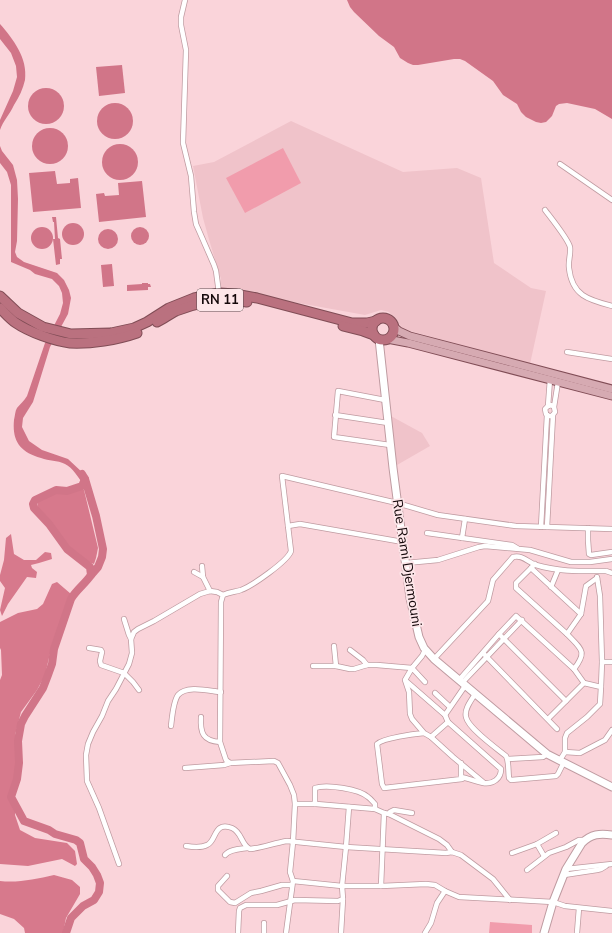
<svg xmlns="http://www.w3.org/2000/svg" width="612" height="933" viewBox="0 0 612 933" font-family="'Nunito Sans',sans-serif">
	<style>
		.built { fill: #f0c3ca }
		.green { fill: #f19cac }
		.forest { fill: #d7798c }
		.water { fill: #d17588 }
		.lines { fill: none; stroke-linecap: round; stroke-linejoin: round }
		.river { stroke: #d17588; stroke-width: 8 }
		.street-casing { stroke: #bf9ba1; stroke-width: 6 }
		.secondary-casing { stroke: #bf9ba1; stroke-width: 9 }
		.primary-casing { stroke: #804d56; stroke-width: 9 }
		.highway-casing { stroke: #804d56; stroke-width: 11 }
		.street { stroke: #fff; stroke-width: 4.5 }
		.secondary { stroke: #fff; stroke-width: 7 }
		.primary { stroke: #d6aab2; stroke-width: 7 }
		.highway { stroke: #ba717f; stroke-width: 9 }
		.labels { text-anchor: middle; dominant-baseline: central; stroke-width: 3.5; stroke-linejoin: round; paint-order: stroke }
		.shield { fill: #fde6e9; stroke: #5b4b4e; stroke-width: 1 }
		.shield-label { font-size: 13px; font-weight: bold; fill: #15090b }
		.street-label { font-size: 14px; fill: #15090b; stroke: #fde6e9 }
	</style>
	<rect width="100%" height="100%" fill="#fad4da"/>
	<g class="built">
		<path d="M291 121 403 172 457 168 481 178 494 263 531 288 546 291 530 364 403 329 389 312 381 310 365 315 220 289 221 279 210 243 203 218 193 166 214 162Z"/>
		<path d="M389 415 422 433 430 446 397 465Z"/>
	</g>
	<g class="green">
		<path d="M283 148 301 183 245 213 226 178Z"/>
		<path d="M490 922 532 925V933H489Z"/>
	</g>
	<g class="forest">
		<path d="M82 488 84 490 98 548 96 558 94 564 83 560 68 547 37 507 38 502 56 492H68Z"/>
		<path d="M11 534 14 554 24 560H36L45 552 51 553 52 559 39 563 31 565 32 568 37 572 36 578 27 577 8 604 2 616 0 610 5 588 0 581V575L4 560 6 538Z"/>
		<path d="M57 582 71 594 52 645 45 675 37 690 21 712 15 735V815L20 830 35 838 67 843 75 851 77 864 75 866 62 859 28 866 0 864V680L2 675 1 650 0 648V622L18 613 37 609 43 604 52 584Z"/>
		<path d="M54 875 72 880 80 887V894L66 918 63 933H25L24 928 14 919 0 914V881C18 883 36 879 54 875Z"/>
	</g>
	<g class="water">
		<path d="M347 0H612V119L595 109 567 103 559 104 556 106 552 116 546 122 541 123 536 122 526 117 521 112 517 104 503 95 493 81 465 61 460 59H454L418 65H413L408 63 400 58 394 47 379 36 354 12 350 7Z"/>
		<path d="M0 24C13 39 28 58 25 80 23 89 19 97 14 105 10 114 3 121 0 130V120L13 91 17 77 16 66 11 53 0 39Z"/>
		<path d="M122 65 125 93 99 96 96 67Z"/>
		<circle cx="46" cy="106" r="18"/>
		<circle cx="115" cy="121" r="18"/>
		<circle cx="50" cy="146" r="18"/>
		<circle cx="120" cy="162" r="18"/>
		<path d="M0 146 2 151 13 165 17 180 18 199 17 241 15 252 17 257 24 262 57 273 64 280 69 290 71 298 68 314 50 347 33 402 23 418 22 427 29 441 42 450 68 459 84 474 85 479 83 484C78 477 73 468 65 464 57 460 49 461 41 458 20 452 12 441 14 420 15 416 15 411 17 408 20 404 24 401 27 396L45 343 60 314 63 303 62 293 59 286 52 279 35 274 30 270 11 262V185L7 172 0 163Z"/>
		<path d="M55 171 57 184 70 183V179L78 178 81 208 33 212 29 173Z"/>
		<path d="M142 181 146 217 99 222 96 194 104 193 105 196 119 195 118 183Z"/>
		<path d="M52 217H56L58 238 60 239 62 259H60V264L56 265 53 239H55L54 222H53Z"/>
		<circle cx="73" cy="234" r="11"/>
		<circle cx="140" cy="236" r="9"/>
		<circle cx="42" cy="238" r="11"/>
		<circle cx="108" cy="239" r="10"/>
		<path d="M112 264 114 286 103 287 101 265Z"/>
		<path d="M142 283H148V284H150L151 287H148V290L127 291V285L142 284Z"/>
	</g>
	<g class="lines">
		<g class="river">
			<path d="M85 479 96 516 103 549 102 557 98 567 91 575"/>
			<path d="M66 933 71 918 83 906 94 900 99 892 100 883 97 875 92 867 84 859 80 843 76 840 55 834 49 830 24 821 11 797 17 779 19 763 18 741 21 724 25 716 43 688 48 675 52 664 54 649 71 599C76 590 85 584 91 575L90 567 67 549 49 524 34 508 33 504 35 500 56 490 67 491 82 486 85 479 82 474"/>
		</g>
		<g class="street-casing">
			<g id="street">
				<path d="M185 0 181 17V25L186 50 183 143 191 176 194 212 196 224 200 233 214 265 216 271 219 293"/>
				<path d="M560 164 612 200"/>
				<path d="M545 210C551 218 568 239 570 247 571 254 568 261 569 268 572 296 589 300 612 306"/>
				<path d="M567 352 612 359"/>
				<path d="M385 400 338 391 334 437 390 445"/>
				<path d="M548 406 550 379"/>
				<path d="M554 407 551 405 548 406 545 409 546 414 549 416H552L555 412 554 407 558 382"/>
				<path d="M335 415 388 423"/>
				<path d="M288 526 300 524 403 542"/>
				<path d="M541 527 547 415"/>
				<path d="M547 527 553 415"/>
				<path d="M588 528V540L589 554 591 555 612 552"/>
				<path d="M427 533 512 545 517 548"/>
				<path d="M462 538 465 519"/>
				<path d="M406 563 438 560 479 547 485 546 530 550 571 562H590L612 559"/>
				<path d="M535 564 516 583V588L567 634"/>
				<path d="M202 566 203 577 210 591"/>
				<path d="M531 568 581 614"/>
				<path d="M194 572 203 577"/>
				<path d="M597 577 600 596 602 662 601 687"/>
				<path d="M551 587 558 570"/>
				<path d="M124 619 129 635 131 639"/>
				<path d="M499 634 566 701"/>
				<path d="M334 646 336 666"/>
				<path d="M89 648 101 650 102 652 100 661 101 665 124 673 133 682 139 690"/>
				<path d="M350 650 363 660 367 665"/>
				<path d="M483 653 557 729"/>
				<path d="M434 659 488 601 493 580 513 557C522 554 529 563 536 565 559 572 583 571 606 571L612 573"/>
				<path d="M602 662H612"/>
				<path d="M313 666H336L350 669H354L367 665H377L412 668 422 656 425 650"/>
				<path d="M459 680 499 634 516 616 574 669"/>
				<path d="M406 681 445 715 448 722"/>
				<path d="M462 683 522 620"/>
				<path d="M435 693 450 707"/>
				<path d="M475 694C471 701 464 709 466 717 468 728 496 748 506 756 509 761 508 771 509 778L511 780 556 776 558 774 564 762"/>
				<path d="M445 715 465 686"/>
				<path d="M201 717C200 733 203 741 220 742"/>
				<path d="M548 719 584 683"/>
				<path d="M171 726C172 718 173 702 178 695 187 685 209 691 221 692"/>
				<path d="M424 733C414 734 383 738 377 744L382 784 384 788 462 779 461 777C473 779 486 788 496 780 500 777 501 774 501 769L448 722 431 737 424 733 412 719 410 714 409 692 405 680 412 668 425 682"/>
				<path d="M431 737 453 757 483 782"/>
				<path d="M565 752 580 753 605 740 612 730"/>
				<path d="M508 759 543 757 547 754"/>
				<path d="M560 760 565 752V738L567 733 587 717 600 704 601 687 584 683 574 669C588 651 581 649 567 634L581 614 586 586 597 578"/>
				<path d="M461 763V777"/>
				<path d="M185 768 224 765 230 763"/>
				<path d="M295 804H316L375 809 384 813 389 814 439 839 447 845 452 852"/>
				<path d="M315 804V788C327 784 359 789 368 797 371 799 373 802 375 804V809"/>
				<path d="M389 814 390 812 394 810 412 813"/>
				<path d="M186 846C192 847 201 848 207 845 217 841 213 821 232 828 242 832 241 845 250 849 262 848 274 843 287 841L346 847 446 853 452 852 461 855 493 879 510 900"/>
				<path d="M512 853 537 844"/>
				<path d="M225 855C230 849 240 849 247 848"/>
				<path d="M544 856 537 844 556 833"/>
				<path d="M119 864 99 808 87 781 86 755 88 744 93 732 102 716 108 701 116 689 129 664 132 653 131 639 134 632 138 629 154 621 200 594 210 591 217 592 223 595"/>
				<path d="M566 869 612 864"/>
				<path d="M527 870 549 853 566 847 579 840H586"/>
				<path d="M564 875 597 870 601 869 606 866"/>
				<path d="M227 876 218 886V890L230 902 235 903 251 893 261 891 282 885H292"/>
				<path d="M293 881 342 886H381L426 884 435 885 445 891 459 897 553 902 565 906 612 911"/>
				<path d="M381 886 384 813"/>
				<path d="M238 933 239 911 240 908 246 905H277L295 900 338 901 343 899 342 886 346 847 349 807"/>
				<path d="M264 933V923"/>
				<path d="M286 933 293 881 290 872 293 842 295 804 294 795 290 785 278 763 274 761 230 763 226 760 220 742 221 602 223 595C230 592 235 592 241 590 252 586 288 561 291 551L282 476 397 503 438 515 516 526 612 529"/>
				<path d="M341 933 343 899"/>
				<path d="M425 933 431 923 437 903 445 891"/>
				<path d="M577 933 579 908"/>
			</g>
		</g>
		<g class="secondary-casing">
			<g id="secondary">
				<path d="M379 339 393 468 410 598 419 637 424 648 434 659 547 754 612 787"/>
				<path d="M544 933 553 902 566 869 582 843C591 834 600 833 612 835"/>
			</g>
		</g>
		<g class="primary-casing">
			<g id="primary">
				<path d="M393 326 399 331 410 336 612 389"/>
				<path d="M387 339 408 343 612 396"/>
			</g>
		</g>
		<g class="highway-casing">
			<g id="highway">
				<path d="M0 296 18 313 43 327 71 334 111 333 134 328 147 322 169 308 194 298 220 293 235 294 257 298 352 323H367L376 321"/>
				<path d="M0 308C5 313 10 319 16 323 29 332 54 341 70 343 91 344 117 340 137 333"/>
				<circle cx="383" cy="329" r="11"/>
				<path d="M157 322C163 319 170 314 176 311 199 302 223 297 247 302"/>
				<path d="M343 326 363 331 374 335"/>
			</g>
		</g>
		<use href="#street" class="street"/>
		<use href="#secondary" class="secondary"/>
		<use href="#primary" class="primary"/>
		<use href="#highway" class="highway"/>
	</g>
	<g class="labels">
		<rect class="shield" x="197" y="289" width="46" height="22" rx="3"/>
		<g class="shield-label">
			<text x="220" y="300">RN 11</text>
		</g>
		<g class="street-label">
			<text transform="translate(407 563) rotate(81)">Rue Rami Djermouni</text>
		</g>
	</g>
</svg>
